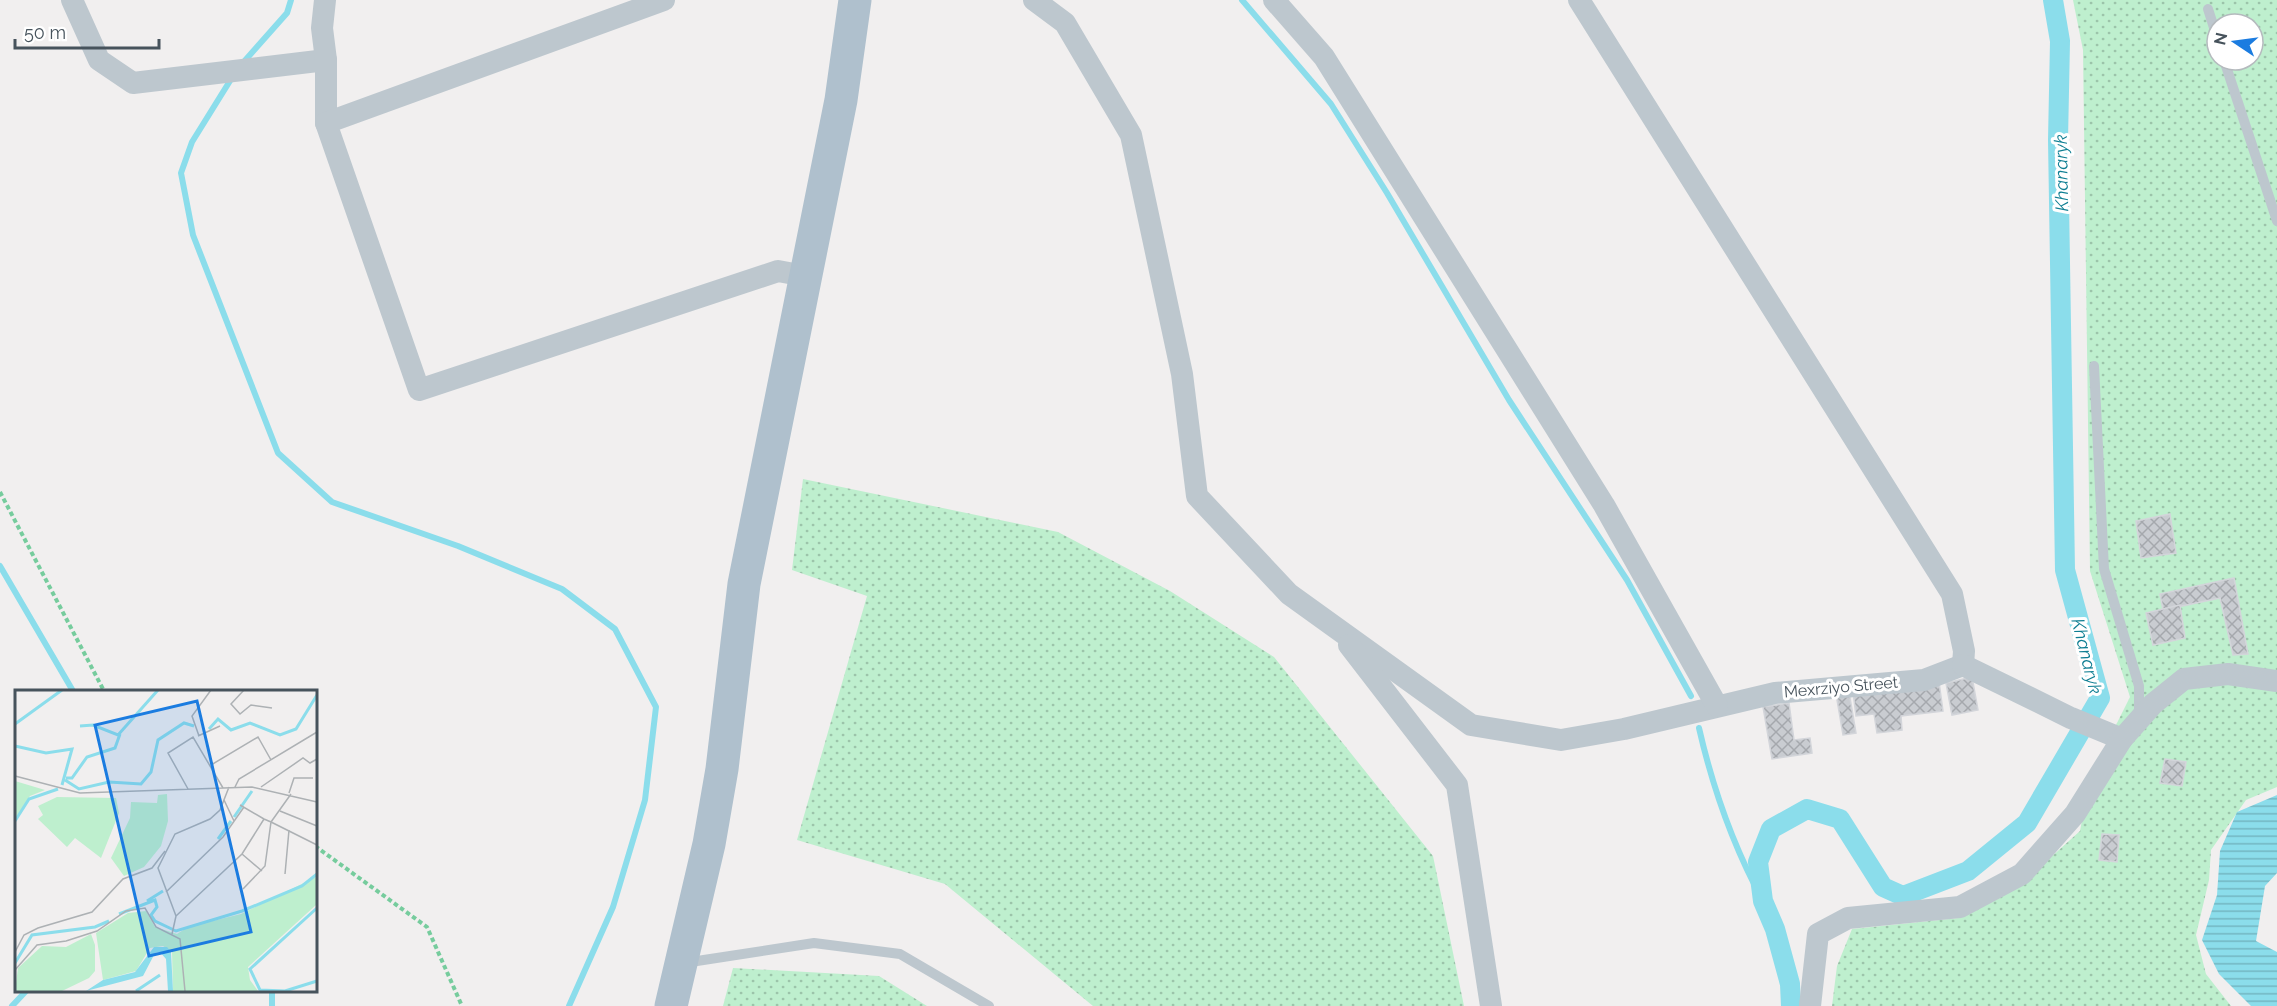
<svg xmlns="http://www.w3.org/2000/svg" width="2277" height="1006" viewBox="0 0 2277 1006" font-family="Raleway,sans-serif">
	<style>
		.green { fill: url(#green-dots); fill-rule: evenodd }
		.water { fill: url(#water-rules) }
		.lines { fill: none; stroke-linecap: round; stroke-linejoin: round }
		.stream { stroke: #8bddeb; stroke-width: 6 }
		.canal { stroke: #8bddeb; stroke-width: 20 }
		.building { fill: url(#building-cross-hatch); stroke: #d3d5da; stroke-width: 1.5 }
		.path { stroke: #76cc9d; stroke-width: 4; stroke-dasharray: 4.5 3; stroke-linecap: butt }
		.lane { stroke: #bdc7ce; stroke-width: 10 }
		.street { stroke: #bdc7ce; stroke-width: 22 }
		.primary { stroke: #afc0cd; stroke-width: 33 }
		.labels { text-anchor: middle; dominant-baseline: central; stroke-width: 6; stroke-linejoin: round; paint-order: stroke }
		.street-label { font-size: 16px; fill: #47535c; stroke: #fff }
		.water-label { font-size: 18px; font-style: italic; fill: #0e7e92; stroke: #fff }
		.inset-river { fill: none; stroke: #8bddeb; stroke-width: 3 }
		.inset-road { fill: none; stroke: #adb1b4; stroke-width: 1.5 }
		.view { fill: #1b7ce0; fill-opacity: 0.15; stroke: #1b7ce0; stroke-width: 3 }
		.inset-edge { fill: none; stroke: #47535c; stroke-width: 3 }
	</style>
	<defs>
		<pattern id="green-dots" width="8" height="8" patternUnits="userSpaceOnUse" patternTransform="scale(1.5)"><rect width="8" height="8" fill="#beefce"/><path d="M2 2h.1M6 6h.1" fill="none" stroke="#9cc4aa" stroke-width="1.8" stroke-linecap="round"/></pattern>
		<pattern id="water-rules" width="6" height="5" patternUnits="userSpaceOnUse" patternTransform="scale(1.5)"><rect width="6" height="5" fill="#8bddeb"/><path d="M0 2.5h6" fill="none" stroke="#73b6c2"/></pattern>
		<pattern id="building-cross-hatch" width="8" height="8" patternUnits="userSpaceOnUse" patternTransform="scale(1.5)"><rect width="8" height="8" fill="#c9ccd1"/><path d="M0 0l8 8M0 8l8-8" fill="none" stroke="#a5a8ad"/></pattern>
	</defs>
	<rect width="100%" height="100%" fill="#f1efef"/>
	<g class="green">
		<path d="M2073 0H2277V787L2246 800 2211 850 2209 880 2196 935 2206 974 2231 1006H1832L1837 966 1852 929 1959 918 2020 885 2080 831 2090 777 2130 697 2090 571 2083 50ZM2217 24H2253V60H2217Z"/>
		<path d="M803 479 1058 532 1170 591 1274 657 1433 856 1464 1006H1093L945 884 797 840 867 596 792 570Z"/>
		<path d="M733 968 879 976 927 1006H723Z"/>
	</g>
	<path class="water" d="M2277 795V873L2265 886 2256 941 2277 952V1006H2251L2219 974 2202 940 2217 895 2220 851 2237 812Z"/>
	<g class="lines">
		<g class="stream">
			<path d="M1242 0 1331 104 1387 193 1509 400 1627 580 1691 696"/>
			<path d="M241 65 287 13 291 0"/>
			<path d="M233 76 192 142 181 173 193 235 278 453 332 502 458 546 562 589 615 629 656 707 645 800 613 907 569 1006"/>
			<path d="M0 566 73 691"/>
			<path d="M1699 728C1713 789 1733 846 1763 901"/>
			<path d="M12 1006 27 990"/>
			<path d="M272 1006V990"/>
		</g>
		<path class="canal" d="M1791 1006 1790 984 1775 929 1763 901 1758 862 1771 829 1807 809 1840 819 1883 887 1903 896 1968 871 2027 823 2100 698 2065 570 2058 140 2060 41 2053 0"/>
	</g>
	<g class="building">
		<path d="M2170 514 2176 553 2141 558 2136 521Z"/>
		<path d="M2234 578 2248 654 2233 655 2220 598 2163 610 2160 594Z"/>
		<path d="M2180 605 2185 638 2153 645 2146 613Z"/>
		<path d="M1972 677 1978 710 1952 715 1946 683Z"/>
		<path d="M1939 682 1943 711 1901 716 1902 730 1877 733 1874 714 1856 716 1853 692Z"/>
		<path d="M1849 692 1856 733 1843 735 1836 694Z"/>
		<path d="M1789 703 1794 740 1810 738 1812 753 1772 759 1763 707Z"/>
		<path d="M2165 759 2186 762 2182 786 2160 783Z"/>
		<path d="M2102 834 2119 835 2117 862 2099 860Z"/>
	</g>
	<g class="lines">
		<g class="path">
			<path d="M0 492 104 691"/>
			<path d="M315 846 427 927 462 1006"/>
		</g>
		<g class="lane">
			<path d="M2208 9 2217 37"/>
			<path d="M2224 60 2277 221"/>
			<path d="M2094 366 2104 569 2139 686V717"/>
			<path d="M684 963 814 943 900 954 989 1006"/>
		</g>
		<g class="street">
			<path d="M72 0 99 60 133 83 326 60"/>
			<path d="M325 0 322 28 326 60V123"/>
			<path d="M664 0 326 123 419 390 778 271 805 276"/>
			<path d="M1034 0 1065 23 1131 135 1182 374 1197 496 1289 594 1471 725 1561 740 1624 729 1775 693 1924 680 1963 665"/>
			<path d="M1274 0 1324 57 1604 505 1717 706"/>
			<path d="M1579 0 1952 594 1964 651 1963 665"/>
			<path d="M1349 645 1457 785 1491 1006"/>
			<path d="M1963 665 2071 718 2122 739"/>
			<path d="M1810 1006 1818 934 1848 918 1960 907 2022 874 2075 814 2122 739 2153 704 2184 679 2228 674 2277 681"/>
		</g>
		<path class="primary" d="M671 1006 709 844 722 769 744 584 841 100 855 0"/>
	</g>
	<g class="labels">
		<g class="street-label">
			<text transform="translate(1841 687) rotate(-5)">Mexrziyo Street</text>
		</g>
		<g class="water-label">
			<text transform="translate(2061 173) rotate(-91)">Khanaryk</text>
			<text transform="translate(2087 656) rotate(76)">Khanaryk</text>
		</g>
	</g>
	<g transform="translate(15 690)">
		<rect width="302" height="302" fill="#f1efef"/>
		<path d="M0 91 30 100 15 106 0 129ZM152 104 153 131 146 156 129 177 109 186 96 168 115 128 116 112 142 113 143 105ZM42 107 101 108 104 123 86 168 60 148 52 157 23 129 28 125 23 116ZM301 187V215L233 277 235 290 243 301H158L157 262 148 256 135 258 121 281 88 290 81 243 113 223 131 221 140 237 162 244 173 237 226 224ZM76 244 80 255V281L74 288 47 301H0L3 278 27 256 51 257Z" fill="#beefce"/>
		<path d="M139 257H152L156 262 158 301H153L151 269 145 262 140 263 128 286 71 301 88 290 120 282Z" fill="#8bddeb"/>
		<path class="inset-river" d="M0 34 47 0M65 36 78 35 103 45 143 0M194 39 203 29 216 40 235 33 265 45 281 39 302 5M0 56 31 63 57 59 47 95M51 88H57L72 67 100 58 105 44M50 90 64 99 94 92 126 94 136 82 143 50 169 33 179 36M219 127 237 101M0 131 14 109 43 99M203 149 216 131M132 211 148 201M104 224 140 210 142 217 136 225 140 231 161 241 227 221 287 196 302 184M0 273 17 245 80 237 94 231M121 301 145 285M270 301 302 291M270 301 245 300 235 279 302 218"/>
		<path class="inset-road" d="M229 0 216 14 225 24 236 15 257 18M183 46 205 36M184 46 177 26 196 0M196 75 243 47 256 70M0 86 65 103 237 97 302 112M220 97 224 89 302 42M246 97 288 68 295 73 302 69M173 99 153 63 178 47 208 98M274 103 279 88H298M209 110 219 131M225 115 249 129M265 121 302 136M227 164 247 181M270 184 274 140M228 199 250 176 256 132 302 155M151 202 208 147 229 117M161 226 227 164 249 129 256 132 276 104M161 226 143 178 160 144 195 129 205 120 214 97M157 244 161 226M0 262 9 245 23 238 77 222 108 189 137 178 150 161M0 280 22 255 51 251 82 241 111 221 130 218 141 237 165 249 170 301"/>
		<path class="view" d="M182 11 236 242 134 266 80 35Z"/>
		<rect width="302" height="302" class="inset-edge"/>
	</g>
	<g transform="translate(2235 42) rotate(283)"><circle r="28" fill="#ffffff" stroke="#b5babe" stroke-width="1.5"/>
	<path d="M0-4.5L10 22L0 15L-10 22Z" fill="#1b7ce0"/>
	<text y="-9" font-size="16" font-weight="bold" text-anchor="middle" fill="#47535c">N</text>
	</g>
	<path d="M15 39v9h144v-9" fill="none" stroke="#47535c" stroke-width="3"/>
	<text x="24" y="39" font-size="18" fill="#47535c" stroke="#ffffff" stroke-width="4.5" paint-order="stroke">50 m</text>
</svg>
